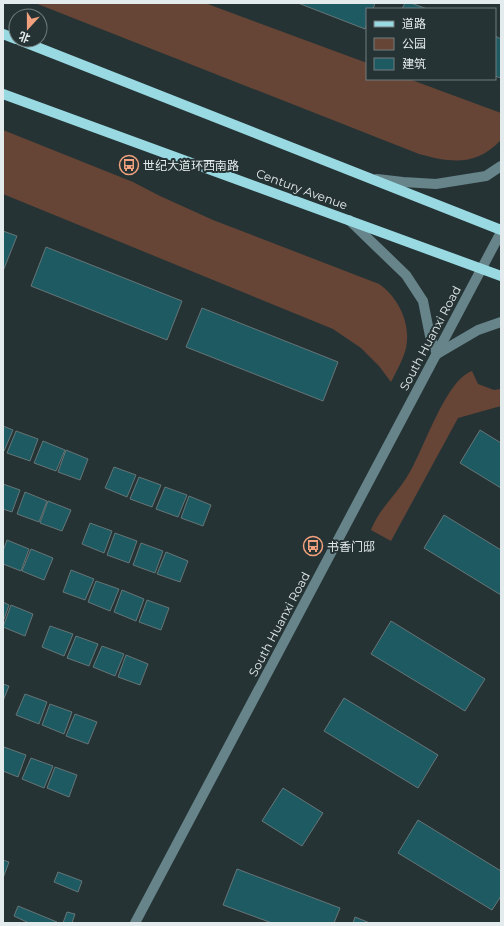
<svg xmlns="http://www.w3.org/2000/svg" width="504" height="926" viewBox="0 0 504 926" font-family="Montserrat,'Noto Sans SC',sans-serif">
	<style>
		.green { fill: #664536 }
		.building { fill: #1d5a62; stroke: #667577 }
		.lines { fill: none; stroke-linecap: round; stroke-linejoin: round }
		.minor { stroke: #668489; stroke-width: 10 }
		.major { stroke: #98d9e2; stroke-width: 10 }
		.labels { text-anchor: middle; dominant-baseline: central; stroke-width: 4; stroke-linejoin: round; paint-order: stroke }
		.poi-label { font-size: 12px; fill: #e3ebec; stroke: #263335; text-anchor: start }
		.street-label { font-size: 12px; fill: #e3ebec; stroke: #263335 }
	</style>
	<rect width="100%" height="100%" fill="#263335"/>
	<g class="green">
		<path d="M35 3H205L367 63V79H409L501 113V140C476 166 452 163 419 154Z"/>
		<path d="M3 130 133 182 160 196 213 220 379 284C399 298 411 324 406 348 403 360 396 372 391 382L379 366 361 348 333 329 3 194Z"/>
		<path d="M472 371 478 384 494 390 501 389V406L458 418 391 541 371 530C379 509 395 496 407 477 423 453 445 380 472 371Z"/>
	</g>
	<g class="building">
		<path d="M298 3H375L373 9H367V23L365 29Z"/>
		<path d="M405 3H411L427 9H402Z"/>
		<path d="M495 36 501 39V78L495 76Z"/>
		<path d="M3 231 17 236 3 271Z"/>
		<path d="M46 247 182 301 167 340 31 286Z"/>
		<path d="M202 308 338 362 323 401 186 347Z"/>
		<path d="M3 426 13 430 4 451H3Z"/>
		<path d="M480 430 501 443V488L460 463Z"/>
		<path d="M16 431 38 439 30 461 7 453Z"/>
		<path d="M43 441 65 450 56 471 34 463Z"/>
		<path d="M66 450 88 459 80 480 58 472Z"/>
		<path d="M114 467 136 475 127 497 105 488Z"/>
		<path d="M139 477 161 485 152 507 130 499Z"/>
		<path d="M3 484 20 490 12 512 3 509Z"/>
		<path d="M165 487 187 495 178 517 156 509Z"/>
		<path d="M25 492 47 501 39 522 17 514Z"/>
		<path d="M189 496 211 505 203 526 181 518Z"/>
		<path d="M48 501 71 510 62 531 40 523Z"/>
		<path d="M444 515 501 550V595L424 548Z"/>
		<path d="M90 523 112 531 104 553 82 544Z"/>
		<path d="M115 533 137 541 129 563 107 555Z"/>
		<path d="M7 540 29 549 21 571 3 564V551Z"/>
		<path d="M141 543 163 551 155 573 133 565Z"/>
		<path d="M31 549 53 558 44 580 22 571Z"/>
		<path d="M166 552 188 561 180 582 157 574Z"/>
		<path d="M71 570 94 579 85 600 63 592Z"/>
		<path d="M96 581 119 589 110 611 88 602Z"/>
		<path d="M122 590 144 599 136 621 114 612Z"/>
		<path d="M147 600 169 608 161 630 139 622Z"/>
		<path d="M3 602 9 605 3 622Z"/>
		<path d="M11 605 33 614 25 636 3 627Z"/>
		<path d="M391 621 485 679 465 711 371 654Z"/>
		<path d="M50 626 73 634 64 656 42 647Z"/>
		<path d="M76 636 98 644 89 666 67 658Z"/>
		<path d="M102 646 124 654 115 676 93 667Z"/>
		<path d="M126 655 148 664 140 685 118 677Z"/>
		<path d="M3 684 9 686 3 701Z"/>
		<path d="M25 694 47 702 39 724 16 715Z"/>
		<path d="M344 698 438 755 418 788 324 731Z"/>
		<path d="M50 704 72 712 64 734 42 725Z"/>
		<path d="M75 714 97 722 88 744 66 736Z"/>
		<path d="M4 747 26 755 18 777 3 771V750Z"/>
		<path d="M31 758 53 766 44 788 22 779Z"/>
		<path d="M55 767 77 775 69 797 47 788Z"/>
		<path d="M283 788 323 813 302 846 262 821Z"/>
		<path d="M418 820 501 871V896L492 910 398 853Z"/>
		<path d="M3 860 9 862 3 878Z"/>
		<path d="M237 869 340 908 334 923H272L223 905Z"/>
		<path d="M58 872 82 881 78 892 54 882Z"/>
		<path d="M18 906 57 922V923H29L14 916Z"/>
		<path d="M67 912 75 914 72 923H63Z"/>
		<path d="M355 917 370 923H353Z"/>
	</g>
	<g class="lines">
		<g class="minor">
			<path d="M377 179 403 182 436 184 486 176 501 166"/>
			<path d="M349 220 406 275 423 301 430 336 437 354"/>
			<path d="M437 354 478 330 501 322"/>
			<path d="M135 923 501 232"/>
		</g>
		<g class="major">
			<path d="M3 34 16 39"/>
			<path d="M19 40 501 230"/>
			<path d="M3 94 501 276"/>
		</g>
	</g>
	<defs>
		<g id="bus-ring" transform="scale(1)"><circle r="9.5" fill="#263335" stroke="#f1a17d" stroke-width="1.5"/><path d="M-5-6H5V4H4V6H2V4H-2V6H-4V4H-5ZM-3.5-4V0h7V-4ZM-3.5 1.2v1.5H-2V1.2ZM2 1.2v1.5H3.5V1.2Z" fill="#f1a17d"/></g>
	</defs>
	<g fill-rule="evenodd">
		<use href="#bus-ring" x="129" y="165"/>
		<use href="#bus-ring" x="313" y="546"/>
	</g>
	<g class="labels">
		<g class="poi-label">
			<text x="143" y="165">世纪大道环西南路</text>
			<text x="327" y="546">书香门邸</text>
		</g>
		<g class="street-label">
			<text transform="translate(302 189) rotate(20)">Century Avenue</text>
			<text transform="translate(430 338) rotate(-62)">South Huanxi Road</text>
			<text transform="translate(279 624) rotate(-62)">South Huanxi Road</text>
		</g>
	</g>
	<rect width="504" height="926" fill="none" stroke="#e3ebec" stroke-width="8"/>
	<rect x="366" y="8" width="130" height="72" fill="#263335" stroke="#727d7e"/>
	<rect x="374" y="21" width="20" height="6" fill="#98d9e2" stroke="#727d7e"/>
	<text x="402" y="28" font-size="12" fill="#e3ebec">道路</text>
	<rect x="374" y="38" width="20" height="12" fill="#664536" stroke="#727d7e"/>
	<text x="402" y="48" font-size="12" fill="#e3ebec">公园</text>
	<rect x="374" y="58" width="20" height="12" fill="#1d5a62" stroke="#727d7e"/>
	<text x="402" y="68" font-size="12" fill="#e3ebec">建筑</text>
	<g transform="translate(28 28) rotate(201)"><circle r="19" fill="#263335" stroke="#727d7e"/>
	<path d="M0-3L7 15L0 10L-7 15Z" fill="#f1a17d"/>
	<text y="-6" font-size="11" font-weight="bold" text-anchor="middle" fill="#e3ebec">北</text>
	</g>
</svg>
